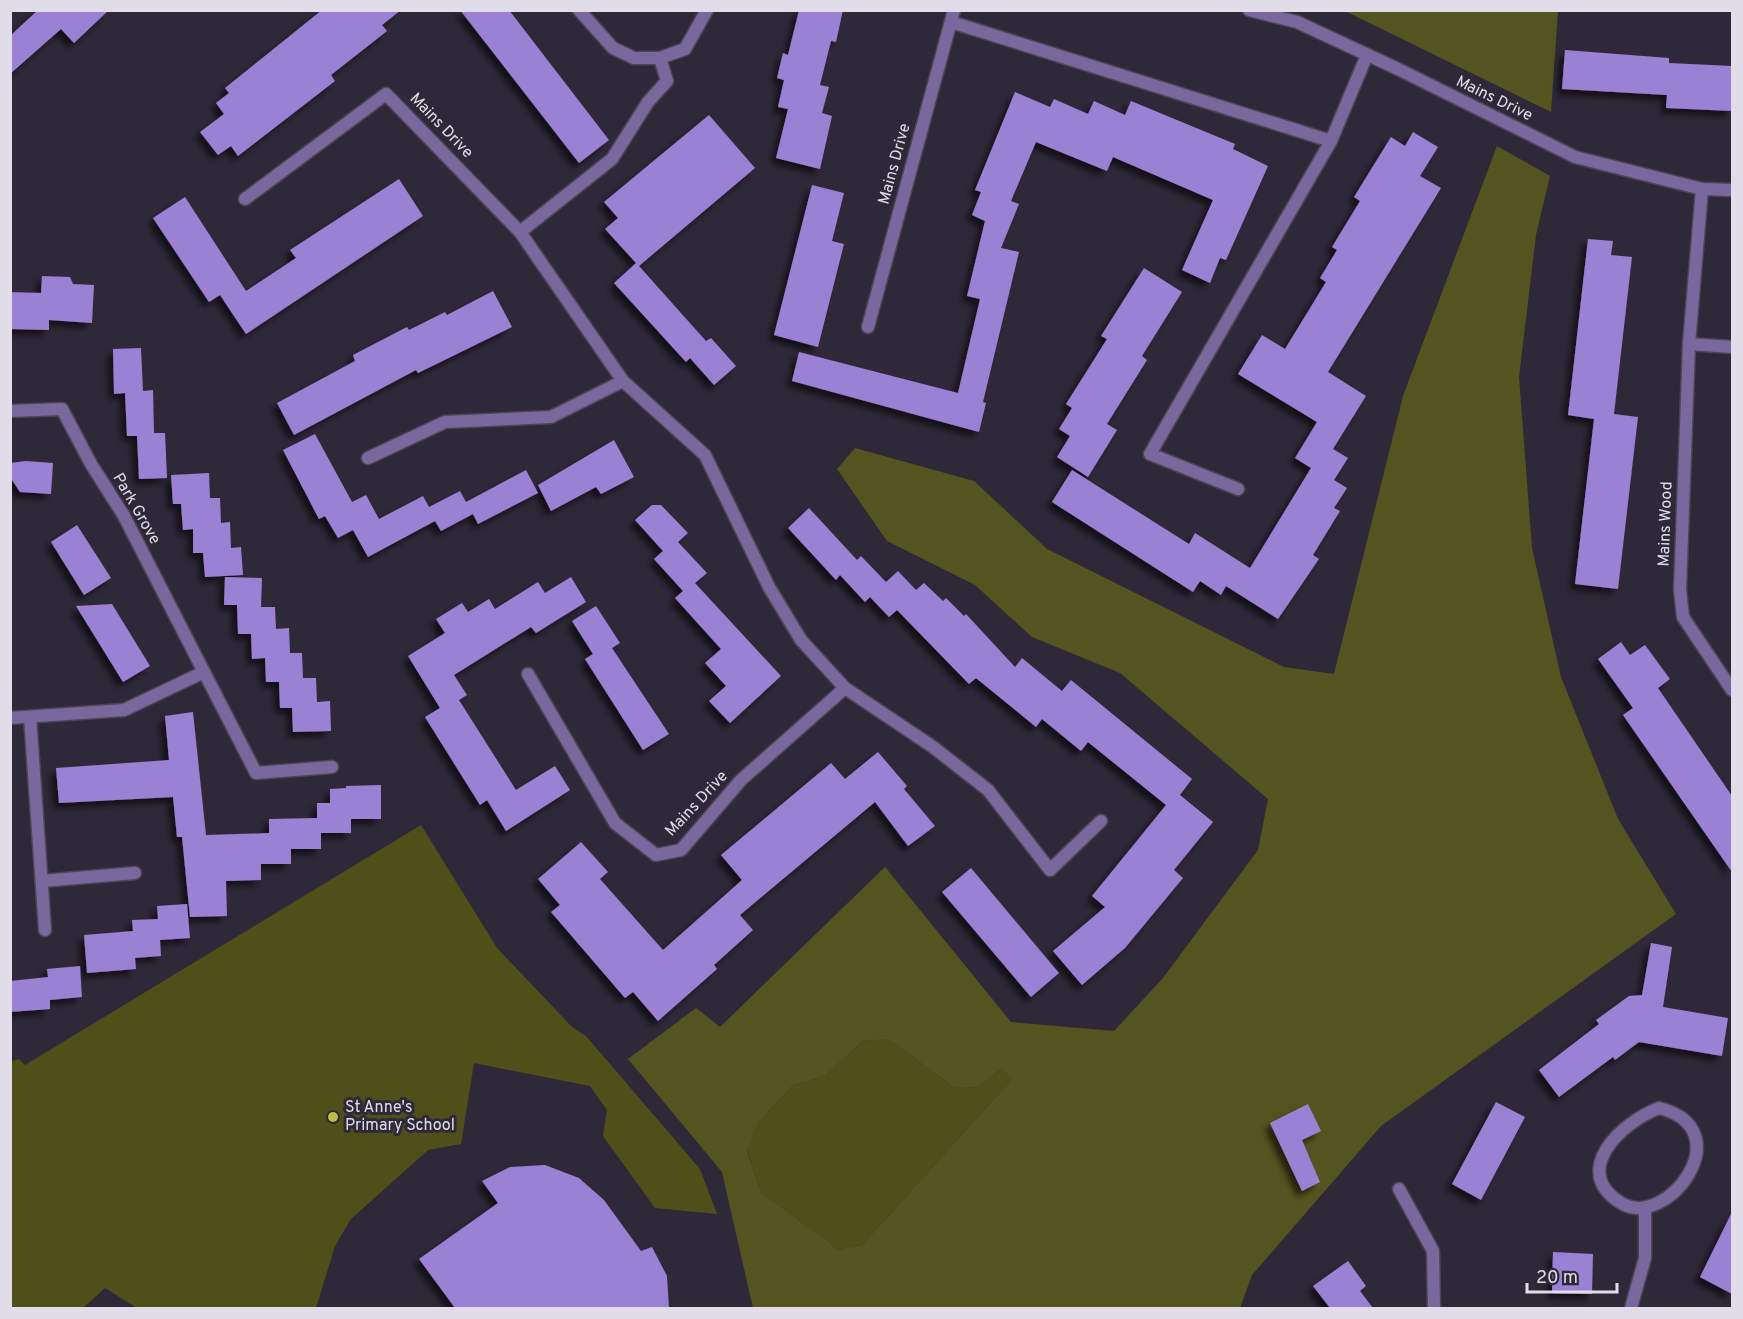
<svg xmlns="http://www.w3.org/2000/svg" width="1743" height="1319" viewBox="0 0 1743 1319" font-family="Overpass,sans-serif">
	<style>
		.green { fill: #4f5019 }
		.forest { fill: #535520; fill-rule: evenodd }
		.building { fill: #9a81d4; filter: url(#shadow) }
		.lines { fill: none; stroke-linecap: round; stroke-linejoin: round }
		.minor-casing { stroke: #4a4655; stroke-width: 15 }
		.tertiary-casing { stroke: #4a4655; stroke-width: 15 }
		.minor { stroke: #78689d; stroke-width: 12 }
		.tertiary { stroke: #78689d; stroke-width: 12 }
		.poi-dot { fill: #bcbf44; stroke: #2e2939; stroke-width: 2 }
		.labels { text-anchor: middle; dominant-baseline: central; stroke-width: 6; stroke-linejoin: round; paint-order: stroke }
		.street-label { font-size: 16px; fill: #e0dde8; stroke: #2e2939 }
		.poi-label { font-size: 16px; fill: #e0dde8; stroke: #2e2939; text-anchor: start }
	</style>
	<defs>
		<filter id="shadow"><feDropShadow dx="-5.5" dy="5.5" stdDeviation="3" flood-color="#0009"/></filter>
	</defs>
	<rect width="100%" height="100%" fill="#2e2939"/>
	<g class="green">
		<path d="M421 825 497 948 572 1027 586 1036 700 1169 717 1214 655 1208 603 1136 607 1110 590 1086 474 1063 461 1144 428 1150 351 1219 335 1246 316 1308H137L105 1288 83 1308H11V1061L19 1059 25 1065Z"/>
		<path d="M888 1039 955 1088 978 1087 1001 1069 1012 1079 862 1245 838 1249 761 1192 747 1150 758 1123 793 1085 825 1076 863 1041Z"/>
	</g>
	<g class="forest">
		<path d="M1345 11H1558L1551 112Z"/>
		<path d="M1497 146 1550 176 1536 235 1519 377 1532 548 1561 677 1618 819 1676 914 1381 1126 1252 1275 1240 1308H753L722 1172 628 1059 696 1008 720 1027 885 867 1011 1022 1114 1031 1163 978 1258 850 1268 799 1120 673 1032 637 975 585 887 541 837 469 855 448 974 481 1047 549 1284 667 1334 674 1403 396ZM888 1039 955 1088 978 1087 1001 1069 1012 1079 862 1245 838 1249 761 1192 747 1151 758 1123 793 1085 825 1076 863 1041Z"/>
	</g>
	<g class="building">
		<path d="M38 10H109L74 43 61 29 10 74V36Z"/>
		<path d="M322 10H401L382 25 387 31 331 75 335 81 238 156 231 146 218 155 200 132 224 114 216 103 229 93 225 88Z"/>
		<path d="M460 10H509L609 140 579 163Z"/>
		<path d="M799 10H843L836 42 831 41 820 85 829 87 822 113 832 116 820 169 776 158 788 109 778 107 784 80 777 78 783 53 788 55Z"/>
		<path d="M1565 50 1669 58V63L1732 66V111L1666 108 1667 95 1562 89Z"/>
		<path d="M1015 92 1050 107 1054 99 1088 114 1094 101 1125 115 1131 101 1235 144 1233 149 1268 166 1226 260 1220 258 1210 283 1182 270 1213 200 1113 157 1107 171 1036 142 1011 201 1019 204 1001 248 1019 252 983 402 986 403 979 432 792 381 799 352 958 393 980 299 967 296 985 221 972 215 981 192 975 190Z"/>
		<path d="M709 115 755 168 639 266 706 341 711 338 736 366 714 385 690 358 686 362 614 283 636 263 605 229 618 218 604 202Z"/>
		<path d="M1413 132 1438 147 1420 176 1441 188 1328 372 1366 396 1333 449 1348 458 1334 480 1347 488 1334 508 1340 511 1313 555 1319 559 1278 619 1226 586 1221 595 1200 581 1193 592 1052 502 1072 470 1189 544 1195 533 1250 568 1311 468 1295 458 1317 422 1238 374 1262 335 1285 349 1326 282 1320 278 1337 250 1332 247 1360 201 1354 197 1391 137 1405 146Z"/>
		<path d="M399 179 423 216 246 334 220 295 209 302 153 218 185 197 246 291 296 258 290 250Z"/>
		<path d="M812 185 844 193 832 241 844 244 818 347 774 335Z"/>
		<path d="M1588 239 1613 241 1611 255 1632 257 1614 414 1638 417 1618 589 1575 584 1594 419 1568 415Z"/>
		<path d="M1144 268 1182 292 1142 356 1147 360 1107 424 1117 430 1088 477 1057 457 1070 436 1059 429 1072 408 1066 404 1107 339 1101 336Z"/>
		<path d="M42 276 70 277 73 284 94 285 92 323 49 320V330L10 329V292L41 293Z"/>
		<path d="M493 291 512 327 418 373 416 370 294 435 277 403 355 361 353 355 407 327 409 330 445 312 447 315Z"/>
		<path d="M141 348 143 391 153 390 154 433H165L167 478 139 479 137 436H127L125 393 114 394 113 349Z"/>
		<path d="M315 434 352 502 366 495 379 519 423 496 429 507 460 491 466 502 526 470 538 493 478 524 473 514 441 531 435 521 368 557 353 530 338 538 325 516 319 519 283 450Z"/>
		<path d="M614 440 634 477 601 494 596 487 551 511 538 485Z"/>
		<path d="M26 461 53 463 51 494 20 492 10 477V463Z"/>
		<path d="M209 473 210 498H220L221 523 230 522 231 548 241 547 243 575 205 577 203 553H193V529L183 530 181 504H173L171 475Z"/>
		<path d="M652 505H661L688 533 678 542 707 573 695 583 781 676 730 723 709 701 726 686 705 663 721 649 675 598 683 591 654 559 663 551 635 520Z"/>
		<path d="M809 508 857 560 861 556 886 582 898 571 916 590 924 583 943 601 946 598 964 616 966 614 1015 667 1022 658 1062 691 1071 680 1192 779 1180 795 1213 822 1174 870 1183 878 1125 948 1082 985 1053 951 1105 907 1092 896 1166 805 1088 742 1081 751 1042 719 1036 727 976 678 969 684 897 610 889 617 870 597 865 602 840 575 836 580 788 528Z"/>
		<path d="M77 525 111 578 84 595 51 542Z"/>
		<path d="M225 577 262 578 261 607H275L276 629 289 628 290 653H302L303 678H316L317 702 330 701 331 731 293 732 292 708H280L279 682H266L265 658 252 659 251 634H238L237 605H224Z"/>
		<path d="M571 577 586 602 536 633 531 627 454 675 467 695 459 700 516 790 555 766 570 790 506 831 487 800 480 805 425 717 440 708 408 656 445 633 436 619 462 603 468 612 489 599 495 609 538 582 545 593Z"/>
		<path d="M112 604 150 666 123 682 76 606Z"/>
		<path d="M596 606 620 643 612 648 669 734 643 750 585 659 593 654 572 621Z"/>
		<path d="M1621 642 1630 655 1645 645 1670 679 1658 688 1732 796V872L1623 715 1633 708 1598 659Z"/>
		<path d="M193 712 206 835 269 833V819L317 818V803H330V789L346 788V786L381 785V819H351V833H321V849H291V864H261V880L226 881 227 916 190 917 182 837H177L173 797 59 803 56 768 169 760 165 716Z"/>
		<path d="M878 752 907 786 904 789 935 826 908 846 875 802 740 915 753 930 714 965 717 969 658 1021 633 992 625 998 551 912 560 905 538 879 581 842 608 872 600 879 663 950 742 880 721 855 831 763 845 779Z"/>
		<path d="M971 868 1059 973 1031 997 942 892Z"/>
		<path d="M187 904 190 938 160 940 161 956 135 958 136 969 87 973 84 935 133 931 132 920 158 919 157 906Z"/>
		<path d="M1651 943 1672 947 1663 1007 1728 1018 1722 1056 1639 1042 1615 1060 1613 1057 1559 1097 1539 1070 1599 1024 1596 1020 1629 996 1642 995Z"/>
		<path d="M80 966 82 997 50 1000V1009L10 1012V981L48 977 47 969Z"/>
		<path d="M1496 1102 1525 1117 1481 1200 1452 1184Z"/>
		<path d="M1308 1104 1321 1131 1302 1140 1320 1182 1302 1191 1270 1123Z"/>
		<path d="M545 1165 579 1178 604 1200 641 1251 652 1247 667 1276 669 1308H455L419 1259 498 1203 482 1181 510 1167Z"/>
		<path d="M1732 1212V1294L1700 1277Z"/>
		<path d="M1553 1252 1593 1254 1592 1294 1552 1293Z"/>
		<path d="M1348 1261 1366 1286 1360 1291 1373 1308H1330L1313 1286Z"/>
	</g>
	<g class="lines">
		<g class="minor-casing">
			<g id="minor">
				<path d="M951 22 1331 141 1150 454 1238 489"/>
				<path d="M660 58 667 81 648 102 612 159 520 232 623 381 705 455 769 587 801 640 845 688 933 747 988 790 1050 870 1101 821"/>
				<path d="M1331 141 1367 55"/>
				<path d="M1702 189 1689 344 1680 590 1683 617 1732 690"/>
				<path d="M245 199 386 94 520 232"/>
				<path d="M868 327 954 10"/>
				<path d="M1689 344 1732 347"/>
				<path d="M10 411 62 409 91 464 124 516 204 672"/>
				<path d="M368 458 445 422 551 417 623 381"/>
				<path d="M528 674 615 823 656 855 681 850 741 780 845 688"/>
				<path d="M30 717 45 930"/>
				<path d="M10 718 124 710 204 672 256 773 332 767"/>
				<path d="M42 881 135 873"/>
				<path d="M1659 1108C1743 1129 1667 1231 1621 1203 1569 1171 1622 1122 1659 1108Z"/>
				<path d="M1399 1189 1433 1251 1434 1308"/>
				<path d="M1631 1308 1645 1258V1208"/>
			</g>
		</g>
		<g class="tertiary-casing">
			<g id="tertiary">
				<path d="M579 10 613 48 634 58H660L685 49 707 10"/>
				<path d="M1249 10 1297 22 1398 69 1575 157 1702 189 1732 190"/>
			</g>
		</g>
		<use href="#minor" class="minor"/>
		<use href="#tertiary" class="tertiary"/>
	</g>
	<circle class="poi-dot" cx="333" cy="1117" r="6"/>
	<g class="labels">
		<g class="street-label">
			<text transform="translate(1494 99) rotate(26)">Mains Drive</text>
			<text transform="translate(441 126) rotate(46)">Mains Drive</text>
			<text transform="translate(895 164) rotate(-75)">Mains Drive</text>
			<text transform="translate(136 509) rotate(60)">Park Grove</text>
			<text transform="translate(1666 524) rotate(-88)">Mains Wood</text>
			<text transform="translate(697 804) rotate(-47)">Mains Drive</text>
		</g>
		<g class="poi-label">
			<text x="345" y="1108">St Anne's<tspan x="345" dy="18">Primary School</tspan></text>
		</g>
	</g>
	<rect width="1743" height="1319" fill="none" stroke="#e0dde8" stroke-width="24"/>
	<path d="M1527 1283v9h90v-9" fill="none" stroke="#e0dde8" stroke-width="3"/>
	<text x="1536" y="1283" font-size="18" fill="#e0dde8" stroke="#2e2939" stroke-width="4.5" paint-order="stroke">20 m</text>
</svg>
